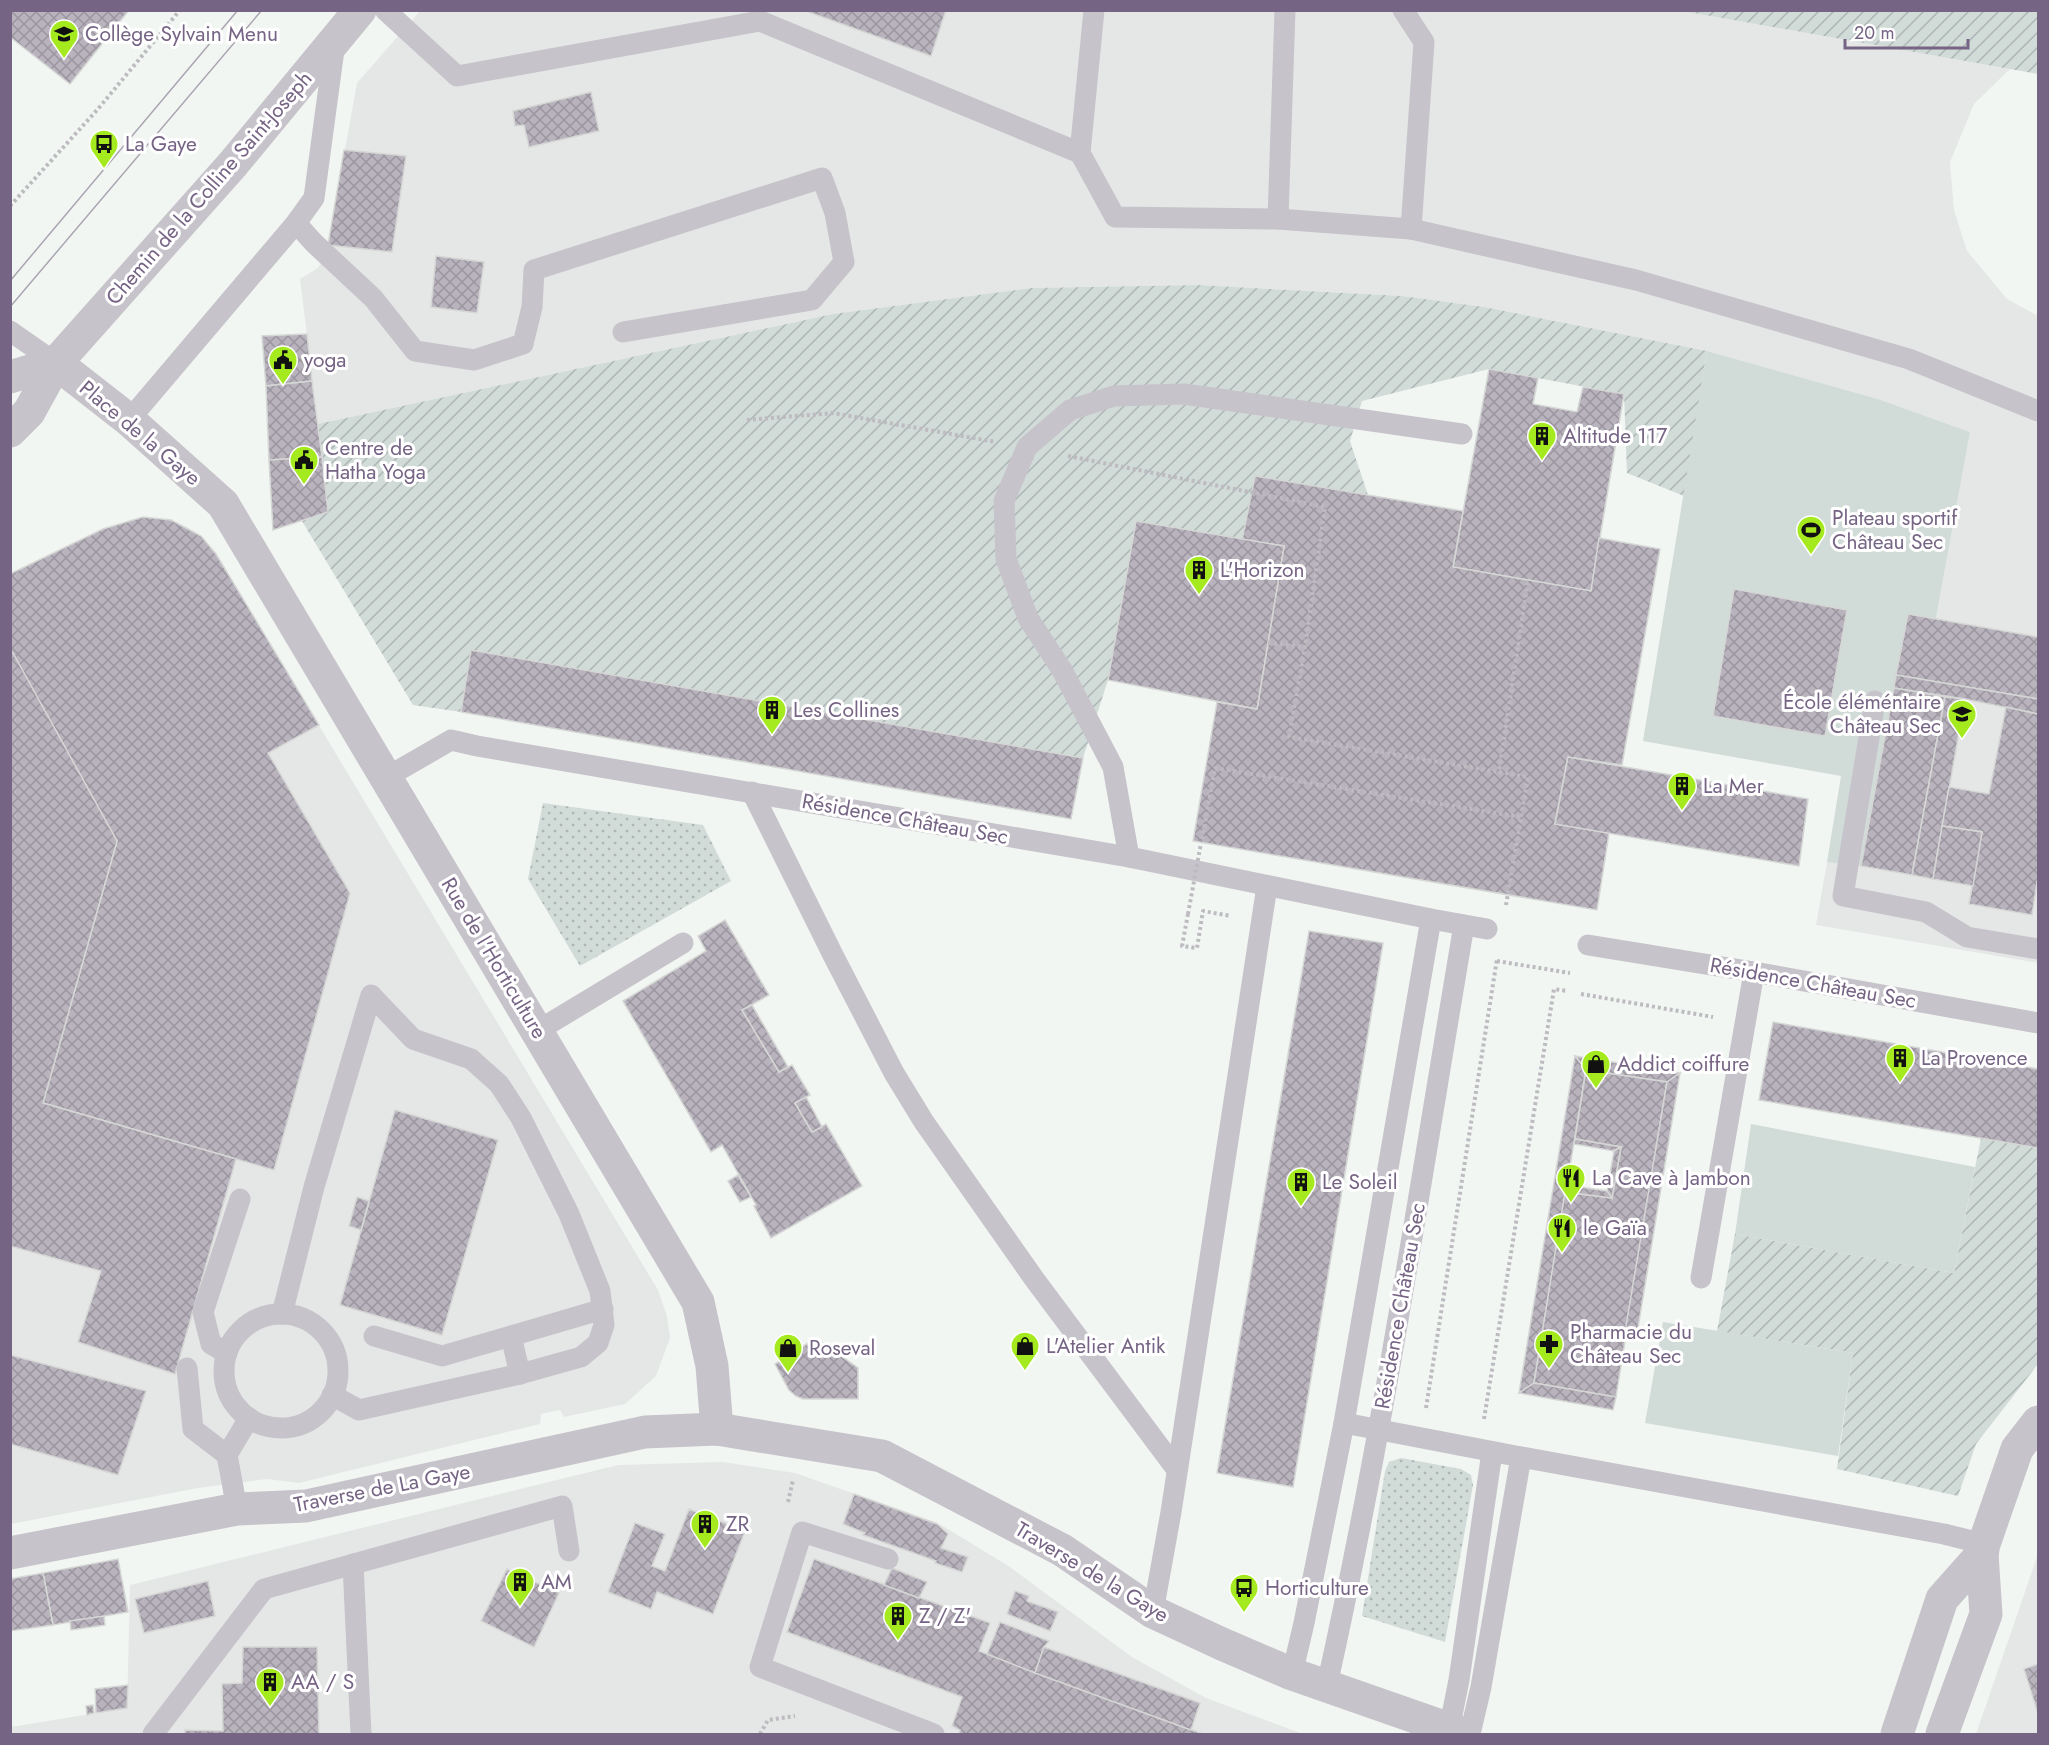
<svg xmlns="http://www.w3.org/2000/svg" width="2049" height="1745" viewBox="0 0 2049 1745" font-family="Jost,sans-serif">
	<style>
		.built { fill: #e5e7e6 }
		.grass { fill: url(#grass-dots) }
		.garden { fill: url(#garden-furrows) }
		.pitch { fill: #d1dbd8 }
		.building { fill: url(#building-cross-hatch); stroke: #d5d7d5; stroke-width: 1.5 }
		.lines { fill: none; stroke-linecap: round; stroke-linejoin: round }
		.path { stroke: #bdbbc0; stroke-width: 4; stroke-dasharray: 3 3; stroke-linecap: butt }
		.service { stroke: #c7c3ca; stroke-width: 21 }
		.minor { stroke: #c7c3ca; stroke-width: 33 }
		.tertiary { stroke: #c7c3ca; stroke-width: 33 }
		.tram { stroke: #aba5b1; stroke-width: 1.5 }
		.path-bridge { stroke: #bdbbc0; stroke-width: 4; stroke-dasharray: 3 3; stroke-linecap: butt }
		.labels { text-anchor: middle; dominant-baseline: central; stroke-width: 6; stroke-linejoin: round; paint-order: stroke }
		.poi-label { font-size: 21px; fill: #766485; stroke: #fff; text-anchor: start }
		.street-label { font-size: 21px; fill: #766485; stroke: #fff }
	</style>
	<defs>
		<pattern id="grass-dots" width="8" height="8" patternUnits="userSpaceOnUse" patternTransform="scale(1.5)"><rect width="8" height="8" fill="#d1dbd8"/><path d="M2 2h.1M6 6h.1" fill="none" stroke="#aeb5b5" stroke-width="1.8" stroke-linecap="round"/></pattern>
		<pattern id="garden-furrows" width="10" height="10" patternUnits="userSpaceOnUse" patternTransform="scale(1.5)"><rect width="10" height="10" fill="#d1dbd8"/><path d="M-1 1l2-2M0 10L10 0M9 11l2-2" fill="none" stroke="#aeb5b5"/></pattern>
		<pattern id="building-cross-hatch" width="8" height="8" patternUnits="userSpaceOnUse" patternTransform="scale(1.5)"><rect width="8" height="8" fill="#b9b3be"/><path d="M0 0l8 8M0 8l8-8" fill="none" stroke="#9b95a0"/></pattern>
	</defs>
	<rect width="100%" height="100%" fill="#f2f6f3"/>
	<g class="built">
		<path d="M1683 10 2010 69 1974 104 1950 162 1954 210 1967 251 2007 299 2038 316V963L1816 925 1827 862 1861 866 1908 614 1936 618 1970 432 1878 399 1707 351 1484 307 1402 296 1198 285 1031 288 833 314 318 424 300 279 318 268 326 254 357 83 420 11Z"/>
		<path d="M143 517 171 520 187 527 201 536 216 554 658 1290 667 1316 670 1338 656 1376 625 1404 564 1417 560 1410 541 1414 540 1424 299 1483 267 1479 198 1488 11 1524V574L103 529Z"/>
		<path d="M723 1462 795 1473 938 1523 1010 1567 1132 1657 1206 1698 1303 1734H11V1727L127 1708 130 1585 618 1465Z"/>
		<path d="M2038 1554V1734H1976Z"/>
	</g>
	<g class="grass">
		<path d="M543 803 703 825 731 881 580 966 528 879Z"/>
		<path d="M1401 1458 1461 1469 1471 1475 1473 1485 1445 1642 1362 1616 1385 1471 1389 1462Z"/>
	</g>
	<g class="garden">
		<path d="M1683 11H2038V74L2010 69Z"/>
		<path d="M1198 285 1402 296 1484 307 1707 351 1684 496 1627 473 1624 394 1489 369 1362 401 1350 441 1368 495 1255 476 1242 540 1136 521 1108 680 1083 758 472 651 461 712 413 705 302 521 328 511 318 424 833 314 1031 288Z"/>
		<path d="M1981 1138 2038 1148V1364L1976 1444 1958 1496 1837 1469 1853 1353 1717 1331 1735 1234 1954 1273Z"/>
	</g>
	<g class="pitch">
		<path d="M1707 351 1878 399 1970 432 1936 618 1908 615 1861 866 1827 862 1841 776 1643 741Z"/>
		<path d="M1751 1124 1975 1167 1954 1273 1735 1234Z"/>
		<path d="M1663 1322 1853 1353 1838 1456 1645 1423Z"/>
	</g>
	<g class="building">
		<path d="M10 10H129L70 84 10 37Z"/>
		<path d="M803 10H946L931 56Z"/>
		<path d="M591 92 599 131 529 147 524 125 515 126 513 111Z"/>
		<path d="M344 150 406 156 392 252 328 245Z"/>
		<path d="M436 256 484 262 477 313 431 307Z"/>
		<path d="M307 334 312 381 266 386 262 336Z"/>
		<path d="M1489 369 1538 378 1533 404 1577 412 1583 387 1624 394 1591 591 1453 567Z"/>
		<path d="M312 381 322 457 269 460 266 386Z"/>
		<path d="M322 457 328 512 273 530 269 460Z"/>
		<path d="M1255 476 1463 511 1453 567 1591 591 1599 538 1660 549 1622 765 1568 757 1555 824 1609 833 1597 910 1193 841 1217 702 1257 709 1284 546 1242 540Z"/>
		<path d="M143 517 171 520 201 536 216 554 319 725 268 753 350 893 274 1170 43 1103 117 841 10 649V574L103 529Z"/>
		<path d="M1136 521 1284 546 1257 709 1108 680Z"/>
		<path d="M1734 589 1847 610 1825 736 1713 716Z"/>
		<path d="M1908 614 2038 637V699L1896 675Z"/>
		<path d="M471 650 1083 758 1071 819 461 712Z"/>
		<path d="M13 653 117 841 43 1103 236 1159 175 1374 78 1342 101 1271 10 1246V655Z"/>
		<path d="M1896 675 2038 699V714L1965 699 1894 688Z"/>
		<path d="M1894 688 1945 697 1912 875 1861 866Z"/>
		<path d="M1945 697 1965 699 1933 879 1912 875Z"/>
		<path d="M2006 707 2038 714V876L2032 915 1969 904 1982 832 1942 826 1949 787 1989 794Z"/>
		<path d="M1568 757 1808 799 1799 866 1555 824Z"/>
		<path d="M1942 826 1982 832 1973 886 1933 879Z"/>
		<path d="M725 920 769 995 742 1010 779 1072 792 1065 810 1095 795 1103 812 1132 826 1124 862 1186 771 1238 754 1206 756 1205 722 1145 711 1152 623 1001 706 951 698 936Z"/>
		<path d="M1309 931 1383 943 1293 1487 1217 1473Z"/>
		<path d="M752 1005 788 1067 779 1072 742 1010Z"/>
		<path d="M1773 1022 2038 1069V1148L1759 1100Z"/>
		<path d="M1575 1056 1680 1073 1667 1082 1586 1070Z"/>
		<path d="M1575 1056 1586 1070 1534 1383 1519 1393Z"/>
		<path d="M1586 1070 1667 1082 1616 1397 1534 1383 1565 1192 1612 1198 1621 1147 1575 1139Z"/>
		<path d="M1680 1073 1636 1340 1624 1338 1667 1082Z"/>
		<path d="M806 1097 822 1127 812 1132 795 1103Z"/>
		<path d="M395 1110 498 1140 442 1335 340 1305Z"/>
		<path d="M1575 1139 1621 1147 1614 1151 1574 1144Z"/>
		<path d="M1621 1147 1612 1198 1607 1191 1614 1151Z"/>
		<path d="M738 1175 751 1197 740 1202 728 1181Z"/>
		<path d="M1567 1185 1607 1191 1612 1198 1565 1192Z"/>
		<path d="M357 1197 369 1201 361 1230 349 1226Z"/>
		<path d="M816 1338 858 1368V1399H803L796 1396 789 1390 775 1364Z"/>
		<path d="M10 1355 146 1391 118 1475 10 1444Z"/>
		<path d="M1534 1383 1616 1397 1613 1410 1519 1393Z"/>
		<path d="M854 1494 937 1524 948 1534 941 1548 968 1557 962 1572 935 1563 936 1561 863 1535 865 1533 843 1524Z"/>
		<path d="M689 1509 745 1531 713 1614 657 1592 651 1609 608 1592 635 1523 665 1534 652 1566 665 1571Z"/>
		<path d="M118 1559 128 1612 53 1625 43 1573Z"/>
		<path d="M814 1559 990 1623 979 1651 1203 1734H959L960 1730 952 1726 962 1697 787 1632Z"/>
		<path d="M892 1568 927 1582 919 1598 884 1585Z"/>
		<path d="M507 1569 559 1593 534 1647 481 1621Z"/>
		<path d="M43 1573 53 1625 10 1631V1579Z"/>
		<path d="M208 1581 215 1616 144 1633 135 1599Z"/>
		<path d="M1015 1591 1029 1596 1027 1601 1058 1612 1050 1631 1007 1614Z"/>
		<path d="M104 1616 105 1625 71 1630 70 1621Z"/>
		<path d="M1000 1622 1049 1641 1044 1647 1035 1673 987 1654Z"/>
		<path d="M243 1647H317L319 1734H185V1730L223 1731 222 1684 242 1683Z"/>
		<path d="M1044 1647 1200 1703 1191 1730 1035 1673Z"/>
		<path d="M2038 1664V1714L2024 1669Z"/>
		<path d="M128 1685 127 1708 96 1713 95 1689Z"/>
		<path d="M93 1705 94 1713 87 1715 86 1706Z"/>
	</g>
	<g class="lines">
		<g class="path">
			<path d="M10 206 98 109 180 10"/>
			<path d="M747 420 833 413 996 442"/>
			<path d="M1068 456 1325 507 1305 647"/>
			<path d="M1268 643 1305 647 1289 737 1499 772"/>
			<path d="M1202 839 1215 768 1521 817"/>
			<path d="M1506 905 1528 777 1499 772 1528 580"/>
			<path d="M1188 914 1182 946 1197 948 1203 911 1231 916"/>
			<path d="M1497 961 1570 973"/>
			<path d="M1581 994 1713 1017"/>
			<path d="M1426 1408 1497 959"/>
			<path d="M1484 1419 1554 989 1567 991"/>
			<path d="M788 1502 793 1480"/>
			<path d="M760 1734 768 1720 795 1716"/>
		</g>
		<g class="service">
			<path d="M385 10 457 76 760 21 1080 153"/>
			<path d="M1094 10 1080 153 1115 217 1278 219 1411 229 1636 280 1909 359 2038 411"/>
			<path d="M1403 10 1424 42 1411 229"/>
			<path d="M1278 219 1285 10"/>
			<path d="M296 223 314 243 373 298 415 351 474 360 523 344 532 307 534 270 822 178 835 213 844 262 812 300 623 332"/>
			<path d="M10 331 56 363"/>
			<path d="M129 420 296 223 314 198 335 42"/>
			<path d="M1875 701 1843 896 1926 912 1967 937 2038 949"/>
			<path d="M387 777 451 740 477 746 1129 857 1431 919 1487 929"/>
			<path d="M752 792 834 957 894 1073 924 1122 1035 1280 1177 1470"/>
			<path d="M1129 857 1113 767 1062 670 1028 618 1006 559 1004 501 1027 447 1070 410 1114 396 1184 394 1462 434"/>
			<path d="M1588 945 1754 972 2038 1023"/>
			<path d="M537 1031 683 943"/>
			<path d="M1701 1278 1754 972"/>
			<path d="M282 1314 314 1187 371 995 413 1039 471 1059 499 1084 521 1118 569 1214 600 1291 604 1325 598 1343 581 1357 520 1374 359 1410 332 1395"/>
			<circle cx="281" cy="1371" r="57"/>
			<path d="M374 1336 442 1356 511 1336"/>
			<path d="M227 1353 211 1344 203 1312 240 1199"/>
			<path d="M187 1368 193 1429 227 1455"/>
			<path d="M520 1374 511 1336 603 1309"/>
			<path d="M1344 1423 1521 1457 1944 1534 1984 1544"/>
			<path d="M237 1509 227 1455 249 1418"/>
			<path d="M888 1559 802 1532 760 1667 934 1734"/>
			<path d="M353 1564 361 1734"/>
			<path d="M1153 1612 1171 1512 1267 886"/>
			<path d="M1292 1674 1304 1623 1344 1423 1431 919"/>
			<path d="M1327 1685C1383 1434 1421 1179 1464 925"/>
			<path d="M1449 1730 1459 1680 1492 1452"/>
			<path d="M153 1734 264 1589 562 1506 569 1551"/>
			<path d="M1470 1734 1481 1687 1521 1457"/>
		</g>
		<g class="minor">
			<path d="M56 363 129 420 223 504 698 1302 712 1366 717 1429"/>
			<path d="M10 1553 237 1509 306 1506 645 1432 717 1429 882 1456 1062 1550 1153 1612 1222 1644 1292 1674 1464 1734"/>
			<path d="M1897 1734 1942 1599 1982 1554"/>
			<path d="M1942 1734 1986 1614 1982 1554 1984 1544 2017 1449 2038 1422"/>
		</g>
		<g class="tertiary">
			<path d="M10 377 56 363"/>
			<path d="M10 431 29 412 56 363 233 164 360 10"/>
		</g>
		<g class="tram">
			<path d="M10 281 238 10"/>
			<path d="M10 307 262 10"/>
		</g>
		<path class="path-bridge" d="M1188 914 1201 843"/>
	</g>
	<defs>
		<g id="school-pin" transform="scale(1.5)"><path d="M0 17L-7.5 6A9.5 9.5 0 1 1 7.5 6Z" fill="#a4ea1f" stroke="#fff"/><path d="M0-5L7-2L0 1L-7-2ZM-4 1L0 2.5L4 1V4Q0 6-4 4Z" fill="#111"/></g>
		<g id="bus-pin" transform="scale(1.5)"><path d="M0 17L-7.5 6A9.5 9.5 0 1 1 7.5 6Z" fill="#a4ea1f" stroke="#fff"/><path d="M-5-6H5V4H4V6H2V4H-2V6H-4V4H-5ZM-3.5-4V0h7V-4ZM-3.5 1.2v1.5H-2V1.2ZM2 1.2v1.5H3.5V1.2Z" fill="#111"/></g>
		<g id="civic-pin" transform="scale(1.5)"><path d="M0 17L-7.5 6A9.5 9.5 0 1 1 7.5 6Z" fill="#a4ea1f" stroke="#fff"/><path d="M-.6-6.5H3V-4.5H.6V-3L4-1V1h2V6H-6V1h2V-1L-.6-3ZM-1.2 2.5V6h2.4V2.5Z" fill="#111"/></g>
		<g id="building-pin" transform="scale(1.5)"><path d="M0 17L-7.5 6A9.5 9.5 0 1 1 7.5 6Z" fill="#a4ea1f" stroke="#fff"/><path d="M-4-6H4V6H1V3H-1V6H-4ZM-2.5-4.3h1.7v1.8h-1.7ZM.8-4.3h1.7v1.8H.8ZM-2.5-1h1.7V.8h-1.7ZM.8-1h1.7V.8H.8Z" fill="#111"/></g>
		<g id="stadium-pin" transform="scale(1.5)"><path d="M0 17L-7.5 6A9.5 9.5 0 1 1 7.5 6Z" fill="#a4ea1f" stroke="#fff"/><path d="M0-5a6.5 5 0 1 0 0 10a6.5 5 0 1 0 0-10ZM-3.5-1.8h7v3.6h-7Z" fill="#111"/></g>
		<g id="shop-pin" transform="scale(1.5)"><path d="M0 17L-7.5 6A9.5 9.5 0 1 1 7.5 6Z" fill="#a4ea1f" stroke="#fff"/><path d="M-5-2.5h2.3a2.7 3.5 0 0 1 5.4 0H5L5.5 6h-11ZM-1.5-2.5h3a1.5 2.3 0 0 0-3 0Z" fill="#111"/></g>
		<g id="restaurant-pin" transform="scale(1.5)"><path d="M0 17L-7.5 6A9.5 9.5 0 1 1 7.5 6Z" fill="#a4ea1f" stroke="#fff"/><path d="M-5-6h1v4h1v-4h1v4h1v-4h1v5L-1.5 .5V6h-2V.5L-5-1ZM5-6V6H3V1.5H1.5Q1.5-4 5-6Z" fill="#111"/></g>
		<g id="pharmacy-pin" transform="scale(1.5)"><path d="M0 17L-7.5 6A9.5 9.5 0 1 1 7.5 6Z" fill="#a4ea1f" stroke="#fff"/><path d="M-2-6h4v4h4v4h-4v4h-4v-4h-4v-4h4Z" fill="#111"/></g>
	</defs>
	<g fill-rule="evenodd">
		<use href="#school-pin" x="64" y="34"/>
		<use href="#bus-pin" x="104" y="144"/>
		<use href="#civic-pin" x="283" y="360"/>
		<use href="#building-pin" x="1542" y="436"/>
		<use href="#civic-pin" x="304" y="460"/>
		<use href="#stadium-pin" x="1811" y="530"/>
		<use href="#building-pin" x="1199" y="570"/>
		<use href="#building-pin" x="772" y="710"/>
		<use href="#school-pin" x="1962" y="714"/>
		<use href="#building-pin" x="1682" y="786"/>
		<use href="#building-pin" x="1900" y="1058"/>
		<use href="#shop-pin" x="1596" y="1064"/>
		<use href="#restaurant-pin" x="1571" y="1178"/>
		<use href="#building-pin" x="1301" y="1182"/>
		<use href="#restaurant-pin" x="1562" y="1228"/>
		<use href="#pharmacy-pin" x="1549" y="1344"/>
		<use href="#shop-pin" x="1025" y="1346"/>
		<use href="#shop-pin" x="788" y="1348"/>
		<use href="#building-pin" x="705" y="1524"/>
		<use href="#building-pin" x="520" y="1582"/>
		<use href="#bus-pin" x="1244" y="1588"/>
		<use href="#building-pin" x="898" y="1616"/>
		<use href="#building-pin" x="270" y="1682"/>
	</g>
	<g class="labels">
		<g class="poi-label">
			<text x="85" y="34">Collège Sylvain Menu</text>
			<text x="125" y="144">La Gaye</text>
			<text x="304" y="360">yoga</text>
			<text x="1563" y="436">Altitude 117</text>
			<text x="325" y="448">Centre de<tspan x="325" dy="24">Hatha Yoga</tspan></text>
			<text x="1832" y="518">Plateau sportif<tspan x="1832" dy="24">Château Sec</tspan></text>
			<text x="1220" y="570">L'Horizon</text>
			<text x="1941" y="702" text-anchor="end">École éléméntaire<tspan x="1941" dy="24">Château Sec</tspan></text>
			<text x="793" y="710">Les Collines</text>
			<text x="1703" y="786">La Mer</text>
			<text x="1921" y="1058">La Provence</text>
			<text x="1617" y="1064">Addict coiffure</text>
			<text x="1592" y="1178">La Cave à Jambon</text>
			<text x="1322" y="1182">Le Soleil</text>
			<text x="1583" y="1228">le Gaïa</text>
			<text x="1570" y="1332">Pharmacie du<tspan x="1570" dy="24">Château Sec</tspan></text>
			<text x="1046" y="1346">L'Atelier Antik</text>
			<text x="809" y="1348">Roseval</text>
			<text x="726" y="1524">ZR</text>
			<text x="541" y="1582">AM</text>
			<text x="1265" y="1588">Horticulture</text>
			<text x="919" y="1616">Z / Z'</text>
			<text x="291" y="1682">AA / S</text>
		</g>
		<g class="street-label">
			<text transform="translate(209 188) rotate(-49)">Chemin de la Colline Saint-Joseph</text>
			<text transform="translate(140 433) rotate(40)">Place de la Gaye</text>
			<text transform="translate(905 819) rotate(10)">Résidence Château Sec</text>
			<text transform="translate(494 958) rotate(59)">Rue de l'Horticulture</text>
			<text transform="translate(1813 983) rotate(10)">Résidence Château Sec</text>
			<text transform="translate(1400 1306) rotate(-80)">Résidence Château Sec</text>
			<text transform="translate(382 1488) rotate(-11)">Traverse de La Gaye</text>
			<text transform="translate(1092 1572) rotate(31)">Traverse de la Gaye</text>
		</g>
	</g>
	<rect width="2049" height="1745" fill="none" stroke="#766485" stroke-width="24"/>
	<path d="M1845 39v9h123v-9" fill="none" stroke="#766485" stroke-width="3"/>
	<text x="1854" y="39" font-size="18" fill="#766485" stroke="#ffffff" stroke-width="4.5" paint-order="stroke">20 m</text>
</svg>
